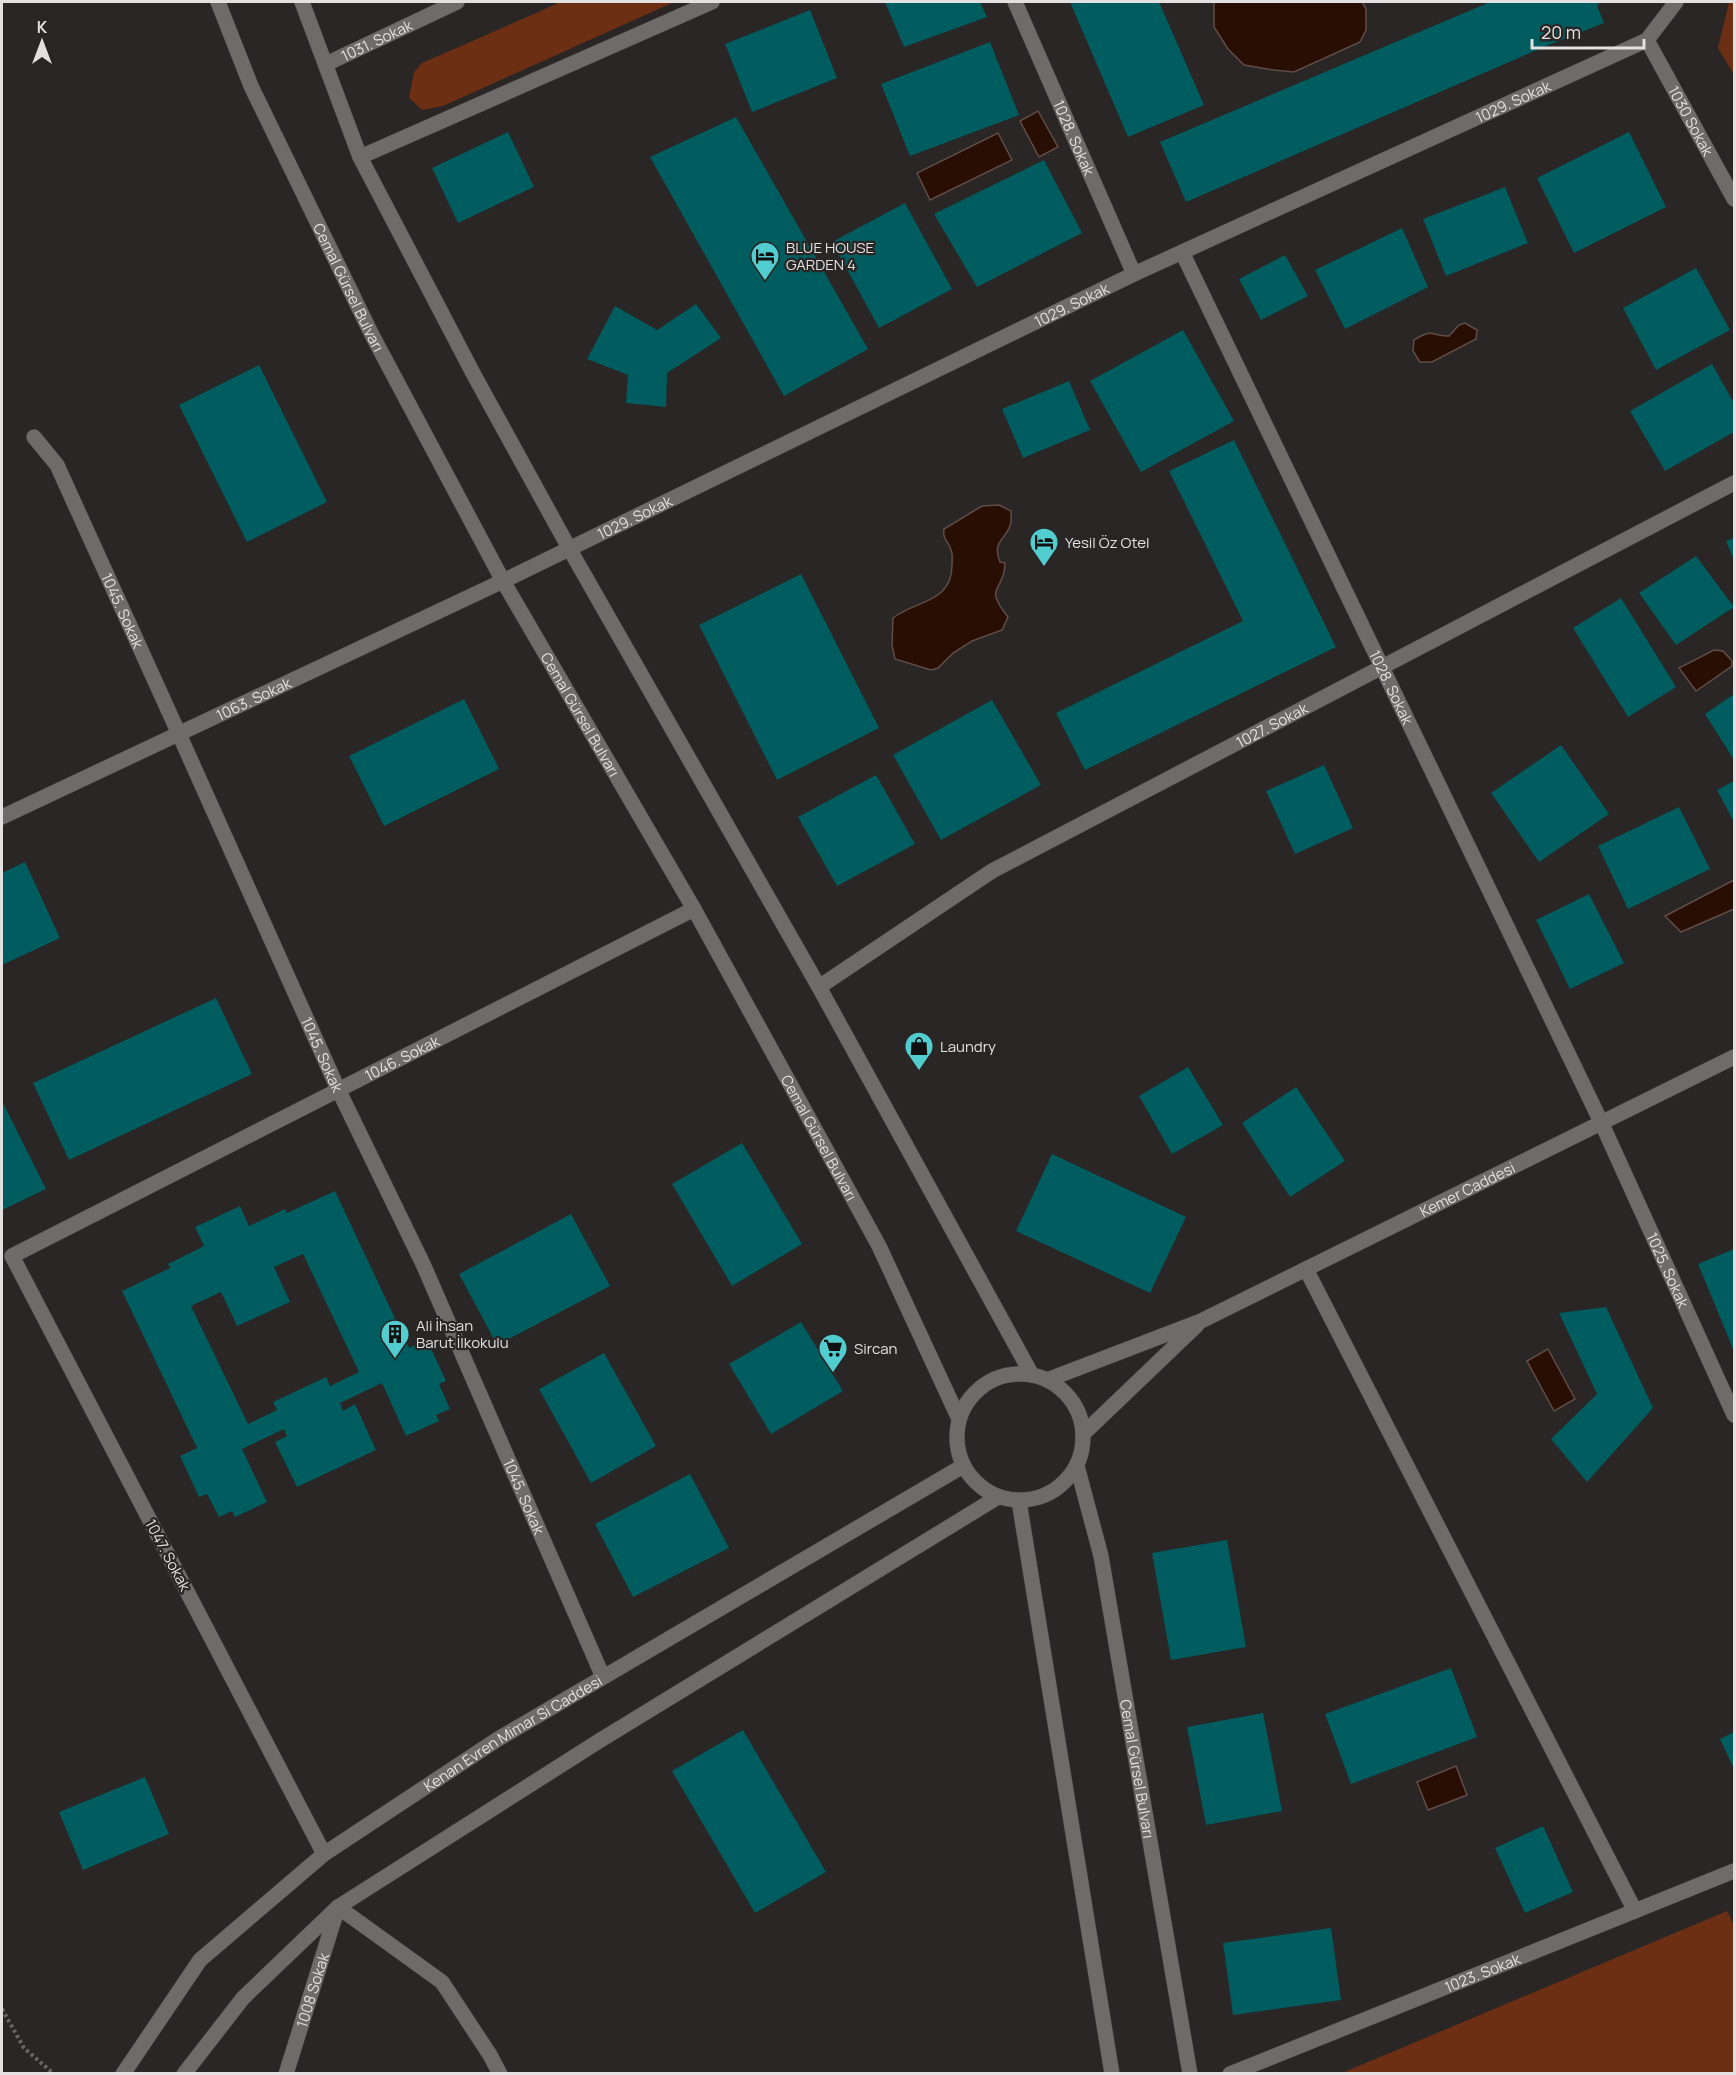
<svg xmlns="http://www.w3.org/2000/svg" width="1736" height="2075" viewBox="0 0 1736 2075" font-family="Manrope,sans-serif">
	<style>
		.green { fill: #6d2f13 }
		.water { fill: #290e04; stroke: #604d46; stroke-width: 1.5 }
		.building { fill: #005d5f; fill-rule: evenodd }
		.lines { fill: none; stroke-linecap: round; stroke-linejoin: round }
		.lane-casing { stroke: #434140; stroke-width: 16 }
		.street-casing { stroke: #434140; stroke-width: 16 }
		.secondary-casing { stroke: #434140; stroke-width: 16 }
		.path { stroke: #696665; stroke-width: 4; stroke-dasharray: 3 3; stroke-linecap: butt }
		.lane { stroke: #6e6b69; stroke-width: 15 }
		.street { stroke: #6e6b69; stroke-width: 15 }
		.secondary { stroke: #6e6b69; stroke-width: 15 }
		.labels { text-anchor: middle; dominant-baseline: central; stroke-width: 4.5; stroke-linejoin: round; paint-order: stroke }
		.street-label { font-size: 15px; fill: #e2e0e0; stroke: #292625 }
		.poi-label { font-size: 15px; fill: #e2e0e0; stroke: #292625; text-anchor: start }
	</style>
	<rect width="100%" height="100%" fill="#292625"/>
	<g class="green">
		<path d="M561 2H674L443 106 422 110 409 98 414 72 422 63Z"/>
		<path d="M1729 2H1734V75L1718 48Z"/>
		<path d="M1727 1911 1734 1925V2073H1342Z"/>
	</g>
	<g class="water">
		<path d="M1214 2H1362L1366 9V30L1360 42 1294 72 1274 70 1244 65 1228 49 1214 27Z"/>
		<path d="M1038 111 1058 147 1039 157 1020 121Z"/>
		<path d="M998 133 1012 160 930 200 917 173Z"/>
		<path d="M1465 323 1477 330 1476 339 1432 362H1420L1413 351 1414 340C1435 327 1431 337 1449 336L1459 325Z"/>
		<path d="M999 505 1011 511C1011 516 1012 521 1010 526 1004 541 992 542 1000 562L1005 563C1005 592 982 585 1008 617L1002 630 972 641 953 653 938 668 931 670 895 659 892 645 893 618C916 600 952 603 952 565 952 560 953 554 951 550 949 542 942 539 944 529L982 506Z"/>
		<path d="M1714 650 1723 651 1732 661V666L1696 691 1679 668Z"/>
		<path d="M1734 880V909L1681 932 1665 916Z"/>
		<path d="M1548 1349 1575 1399 1554 1411 1527 1361Z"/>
		<path d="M1456 1766 1467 1795 1428 1810 1417 1782Z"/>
	</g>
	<g class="building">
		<path d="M885 2H980L987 17 904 47Z"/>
		<path d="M1070 2H1159L1204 105 1128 137Z"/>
		<path d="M1490 2H1600L1597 6 1604 23 1546 46 1186 202 1160 142Z"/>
		<path d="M810 10 837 78 752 112 725 44Z"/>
		<path d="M990 42 1019 115 910 156 881 84Z"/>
		<path d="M736 117 868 349 784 396 650 157Z"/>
		<path d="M508 132 534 187 458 223 432 168Z"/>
		<path d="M1629 132 1666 207 1574 253 1537 178Z"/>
		<path d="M1044 160 1082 233 977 287 934 214Z"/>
		<path d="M1505 187 1528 243 1446 276 1423 219Z"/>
		<path d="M905 203 952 289 879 328 832 242Z"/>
		<path d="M1402 228 1428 287 1345 329 1315 270Z"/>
		<path d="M1285 255 1308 296 1261 320 1239 279Z"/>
		<path d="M1696 268 1730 330 1656 370 1623 308Z"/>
		<path d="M696 304 721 338 667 373 666 407 626 403 628 375 587 359 615 306 657 330Z"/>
		<path d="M1183 330 1234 421 1141 472 1090 381Z"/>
		<path d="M1712 364 1734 403V432L1665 471 1630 411Z"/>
		<path d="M259 365 327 502 247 542 179 405Z"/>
		<path d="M1069 381 1090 430 1023 458 1002 409Z"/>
		<path d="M1234 440 1336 647 1085 770 1056 713 1243 621 1169 471Z"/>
		<path d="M1734 538V560L1726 541Z"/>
		<path d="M1696 556 1734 607 1676 645 1639 593Z"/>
		<path d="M801 574 879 728 777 780 699 625Z"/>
		<path d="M1621 598 1676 687 1628 717 1573 628Z"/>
		<path d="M1734 694V760L1705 714Z"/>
		<path d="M464 699 499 769 384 826 349 756Z"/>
		<path d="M992 700 1041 785 941 840 893 755Z"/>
		<path d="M1561 745 1609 814 1539 862 1491 793Z"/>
		<path d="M1324 765 1353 828 1295 854 1266 791Z"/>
		<path d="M876 775 915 844 837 886 798 817Z"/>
		<path d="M1734 781V822L1717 790Z"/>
		<path d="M1679 807 1710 869 1628 909 1598 846Z"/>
		<path d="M25 862 60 938 2 965V873Z"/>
		<path d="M1589 894 1624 963 1570 989 1536 920Z"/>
		<path d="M216 998 252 1074 69 1160 33 1083Z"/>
		<path d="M1188 1067 1223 1125 1172 1154 1139 1096Z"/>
		<path d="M1296 1087 1345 1161 1290 1197 1242 1123Z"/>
		<path d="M3 1103 46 1189 2 1210V1104Z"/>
		<path d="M742 1143 802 1244 732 1286 672 1184Z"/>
		<path d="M1052 1154 1186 1217 1150 1293 1016 1231Z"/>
		<path d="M335 1191 409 1348 427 1340 446 1381 439 1384 450 1409 436 1415 439 1421 406 1436 382 1383 340 1403 343 1411 355 1404 376 1450 297 1487 275 1442 287 1436 284 1429 242 1449 267 1502 235 1517 232 1511 219 1517 207 1494 199 1497 180 1456 197 1448 122 1291 170 1268 168 1264 204 1246 195 1227 240 1206 249 1226 285 1209 287 1213ZM303 1254 359 1372 330 1386 326 1377 273 1402 277 1410 248 1424 191 1306 221 1292 237 1326 290 1302 274 1267Z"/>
		<path d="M571 1214 610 1286 497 1345 459 1274Z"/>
		<path d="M1734 1249V1351L1698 1264Z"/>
		<path d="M1606 1307 1653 1408 1587 1482 1551 1439 1597 1394 1559 1313Z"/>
		<path d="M801 1322 843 1391 771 1434 729 1364Z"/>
		<path d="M604 1353 656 1446 591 1483 539 1389Z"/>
		<path d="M690 1474 729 1548 633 1597 595 1524Z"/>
		<path d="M1227 1540 1246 1647 1171 1660 1152 1553Z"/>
		<path d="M1451 1668 1477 1737 1351 1784 1325 1714Z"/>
		<path d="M1263 1713 1282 1811 1206 1825 1187 1727Z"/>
		<path d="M743 1730 826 1872 755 1913 672 1771Z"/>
		<path d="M1734 1732V1769L1720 1739Z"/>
		<path d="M145 1777 169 1834 83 1870 59 1812Z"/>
		<path d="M1543 1826 1573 1892 1525 1913 1495 1848Z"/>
		<path d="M1331 1928 1341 2000 1233 2015 1223 1943Z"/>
	</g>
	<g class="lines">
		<g class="lane-casing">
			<g id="lane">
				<path id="s1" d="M34 437 57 465 179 734"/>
			</g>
		</g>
		<g class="street-casing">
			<g id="street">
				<path id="s2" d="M1015 2 1134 274"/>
				<path id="s3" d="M1647 40 1734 199"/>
				<path id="s4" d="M326 64 457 2"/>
				<path d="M360 157 712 2"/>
				<path id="s5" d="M1182 252 1602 1124 1734 1415"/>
				<path id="s6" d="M179 734 338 1089 423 1264 603 1677"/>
				<path id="s7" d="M2 817 503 581 1134 274 1647 40 1676 2"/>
				<path id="s8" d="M819 987 992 871 1734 483"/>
				<path d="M1306 1269 1635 1911"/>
				<path id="s9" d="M324 1854 12 1256 694 909"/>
				<path id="s10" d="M286 2074 338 1907 442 1982 490 2055 500 2074"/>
				<path id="s11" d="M1230 2074 1734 1871"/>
			</g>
		</g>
		<g class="secondary-casing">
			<g id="secondary">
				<path id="s12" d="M218 2 251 86 371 333 503 581 694 909 879 1246 959 1419"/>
				<path d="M302 2 360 157 474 375 569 548 819 987 1032 1375"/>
				<circle cx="1020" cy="1437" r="63"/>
				<path id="s13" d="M1047 1380 1201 1321 1734 1057"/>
				<path d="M1083 1434 1197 1325"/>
				<path id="s14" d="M1077 1466 1101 1556 1190 2074"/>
				<path d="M1019 1501 1112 2074"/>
				<path id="s15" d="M123 2074 200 1960 324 1854 498 1739 963 1466"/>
				<path d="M184 2074 243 1998 338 1907 599 1741 998 1497"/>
			</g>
		</g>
		<path class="path" d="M2 2009 24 2048 54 2074"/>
		<use href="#lane" class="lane"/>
		<use href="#street" class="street"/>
		<use href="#secondary" class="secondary"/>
	</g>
	<defs>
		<g id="hotel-pin" transform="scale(1.5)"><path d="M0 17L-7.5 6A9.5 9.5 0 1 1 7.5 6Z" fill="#52cdcf" stroke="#292625"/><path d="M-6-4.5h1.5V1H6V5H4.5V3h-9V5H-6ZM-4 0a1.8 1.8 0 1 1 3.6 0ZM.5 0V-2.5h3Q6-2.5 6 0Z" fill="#111"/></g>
		<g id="shop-pin" transform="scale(1.5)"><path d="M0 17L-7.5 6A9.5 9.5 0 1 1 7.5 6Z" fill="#52cdcf" stroke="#292625"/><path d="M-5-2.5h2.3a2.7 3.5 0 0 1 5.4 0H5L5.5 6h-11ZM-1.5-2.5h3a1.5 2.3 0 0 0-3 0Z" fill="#111"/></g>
		<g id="building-pin" transform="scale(1.5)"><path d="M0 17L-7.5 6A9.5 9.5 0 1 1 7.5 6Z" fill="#52cdcf" stroke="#292625"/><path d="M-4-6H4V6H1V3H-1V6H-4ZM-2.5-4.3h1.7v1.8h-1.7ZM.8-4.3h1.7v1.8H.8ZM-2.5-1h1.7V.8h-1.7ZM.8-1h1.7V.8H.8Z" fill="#111"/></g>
		<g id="supermarket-pin" transform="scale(1.5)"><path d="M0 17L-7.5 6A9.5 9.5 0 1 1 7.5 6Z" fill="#52cdcf" stroke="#292625"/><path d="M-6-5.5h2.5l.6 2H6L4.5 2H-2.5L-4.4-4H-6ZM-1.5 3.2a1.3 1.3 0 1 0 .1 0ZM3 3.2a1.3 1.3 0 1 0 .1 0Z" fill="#111"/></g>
	</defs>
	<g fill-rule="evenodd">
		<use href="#hotel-pin" x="765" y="256"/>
		<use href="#hotel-pin" x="1044" y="542"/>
		<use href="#shop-pin" x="919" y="1046"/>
		<use href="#building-pin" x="395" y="1334"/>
		<use href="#supermarket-pin" x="833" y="1348"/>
	</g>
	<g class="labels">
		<g class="street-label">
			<text stroke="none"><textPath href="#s4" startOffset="56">1031. Sokak</textPath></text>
			<text stroke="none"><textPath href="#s7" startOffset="1672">1029. Sokak</textPath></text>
			<text stroke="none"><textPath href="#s3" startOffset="92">1030 Sokak</textPath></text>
			<text stroke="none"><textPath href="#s2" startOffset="148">1028. Sokak</textPath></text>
			<text stroke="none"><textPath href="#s12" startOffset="314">Cemal Gürsel Bulvarı</textPath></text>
			<text stroke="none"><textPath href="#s7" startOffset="1186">1029. Sokak</textPath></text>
			<text stroke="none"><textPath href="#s7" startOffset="700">1029. Sokak</textPath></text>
			<text stroke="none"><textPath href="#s1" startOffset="196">1045. Sokak</textPath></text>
			<text stroke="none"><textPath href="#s5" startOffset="483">1028. Sokak</textPath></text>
			<text stroke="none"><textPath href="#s7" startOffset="278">1063. Sokak</textPath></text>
			<text stroke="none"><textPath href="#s12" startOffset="800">Cemal Gürsel Bulvarı</textPath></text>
			<text stroke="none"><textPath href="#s8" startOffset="524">1027. Sokak</textPath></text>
			<text stroke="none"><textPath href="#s6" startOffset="351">1045. Sokak</textPath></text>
			<text stroke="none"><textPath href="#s9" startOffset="1112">1046. Sokak</textPath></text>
			<text stroke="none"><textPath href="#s12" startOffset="1286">Cemal Gürsel Bulvarı</textPath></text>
			<text stroke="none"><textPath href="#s13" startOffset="462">Kemer Caddesi</textPath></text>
			<text stroke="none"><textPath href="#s5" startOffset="1128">1025. Sokak</textPath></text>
			<text stroke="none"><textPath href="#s6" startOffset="837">1045. Sokak</textPath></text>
			<text transform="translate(168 1555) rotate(62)">1047. Sokak</text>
			<text stroke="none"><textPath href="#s15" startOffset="525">Kenan Evren Mimar Si Caddesi</textPath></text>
			<text stroke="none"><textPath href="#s14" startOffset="309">Cemal Gürsel Bulvarı</textPath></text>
			<text stroke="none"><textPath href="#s11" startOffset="272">1023. Sokak</textPath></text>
			<text stroke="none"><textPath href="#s10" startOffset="88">1008 Sokak</textPath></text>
		</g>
		<g class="poi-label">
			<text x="786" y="247">BLUE HOUSE<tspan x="786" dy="17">GARDEN 4</tspan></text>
			<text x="1065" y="542">Yesil Öz Otel</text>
			<text x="940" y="1046">Laundry</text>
			<text x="416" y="1325">Ali İhsan<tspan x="416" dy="17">Barut İlkokulu</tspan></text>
			<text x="854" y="1348">Sircan</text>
		</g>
	</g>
	<rect width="1736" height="2075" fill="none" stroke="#e2e0e0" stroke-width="6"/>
	<g transform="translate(42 42)" stroke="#292625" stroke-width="4.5" paint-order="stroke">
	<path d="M0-4.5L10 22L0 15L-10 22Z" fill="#e2e0e0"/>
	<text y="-9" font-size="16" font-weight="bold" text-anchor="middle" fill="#e2e0e0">K</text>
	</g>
	<path d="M1532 39v9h112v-9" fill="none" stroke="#e2e0e0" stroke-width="3"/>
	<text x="1541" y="39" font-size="18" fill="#e2e0e0" stroke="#292625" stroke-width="4.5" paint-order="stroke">20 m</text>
</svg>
